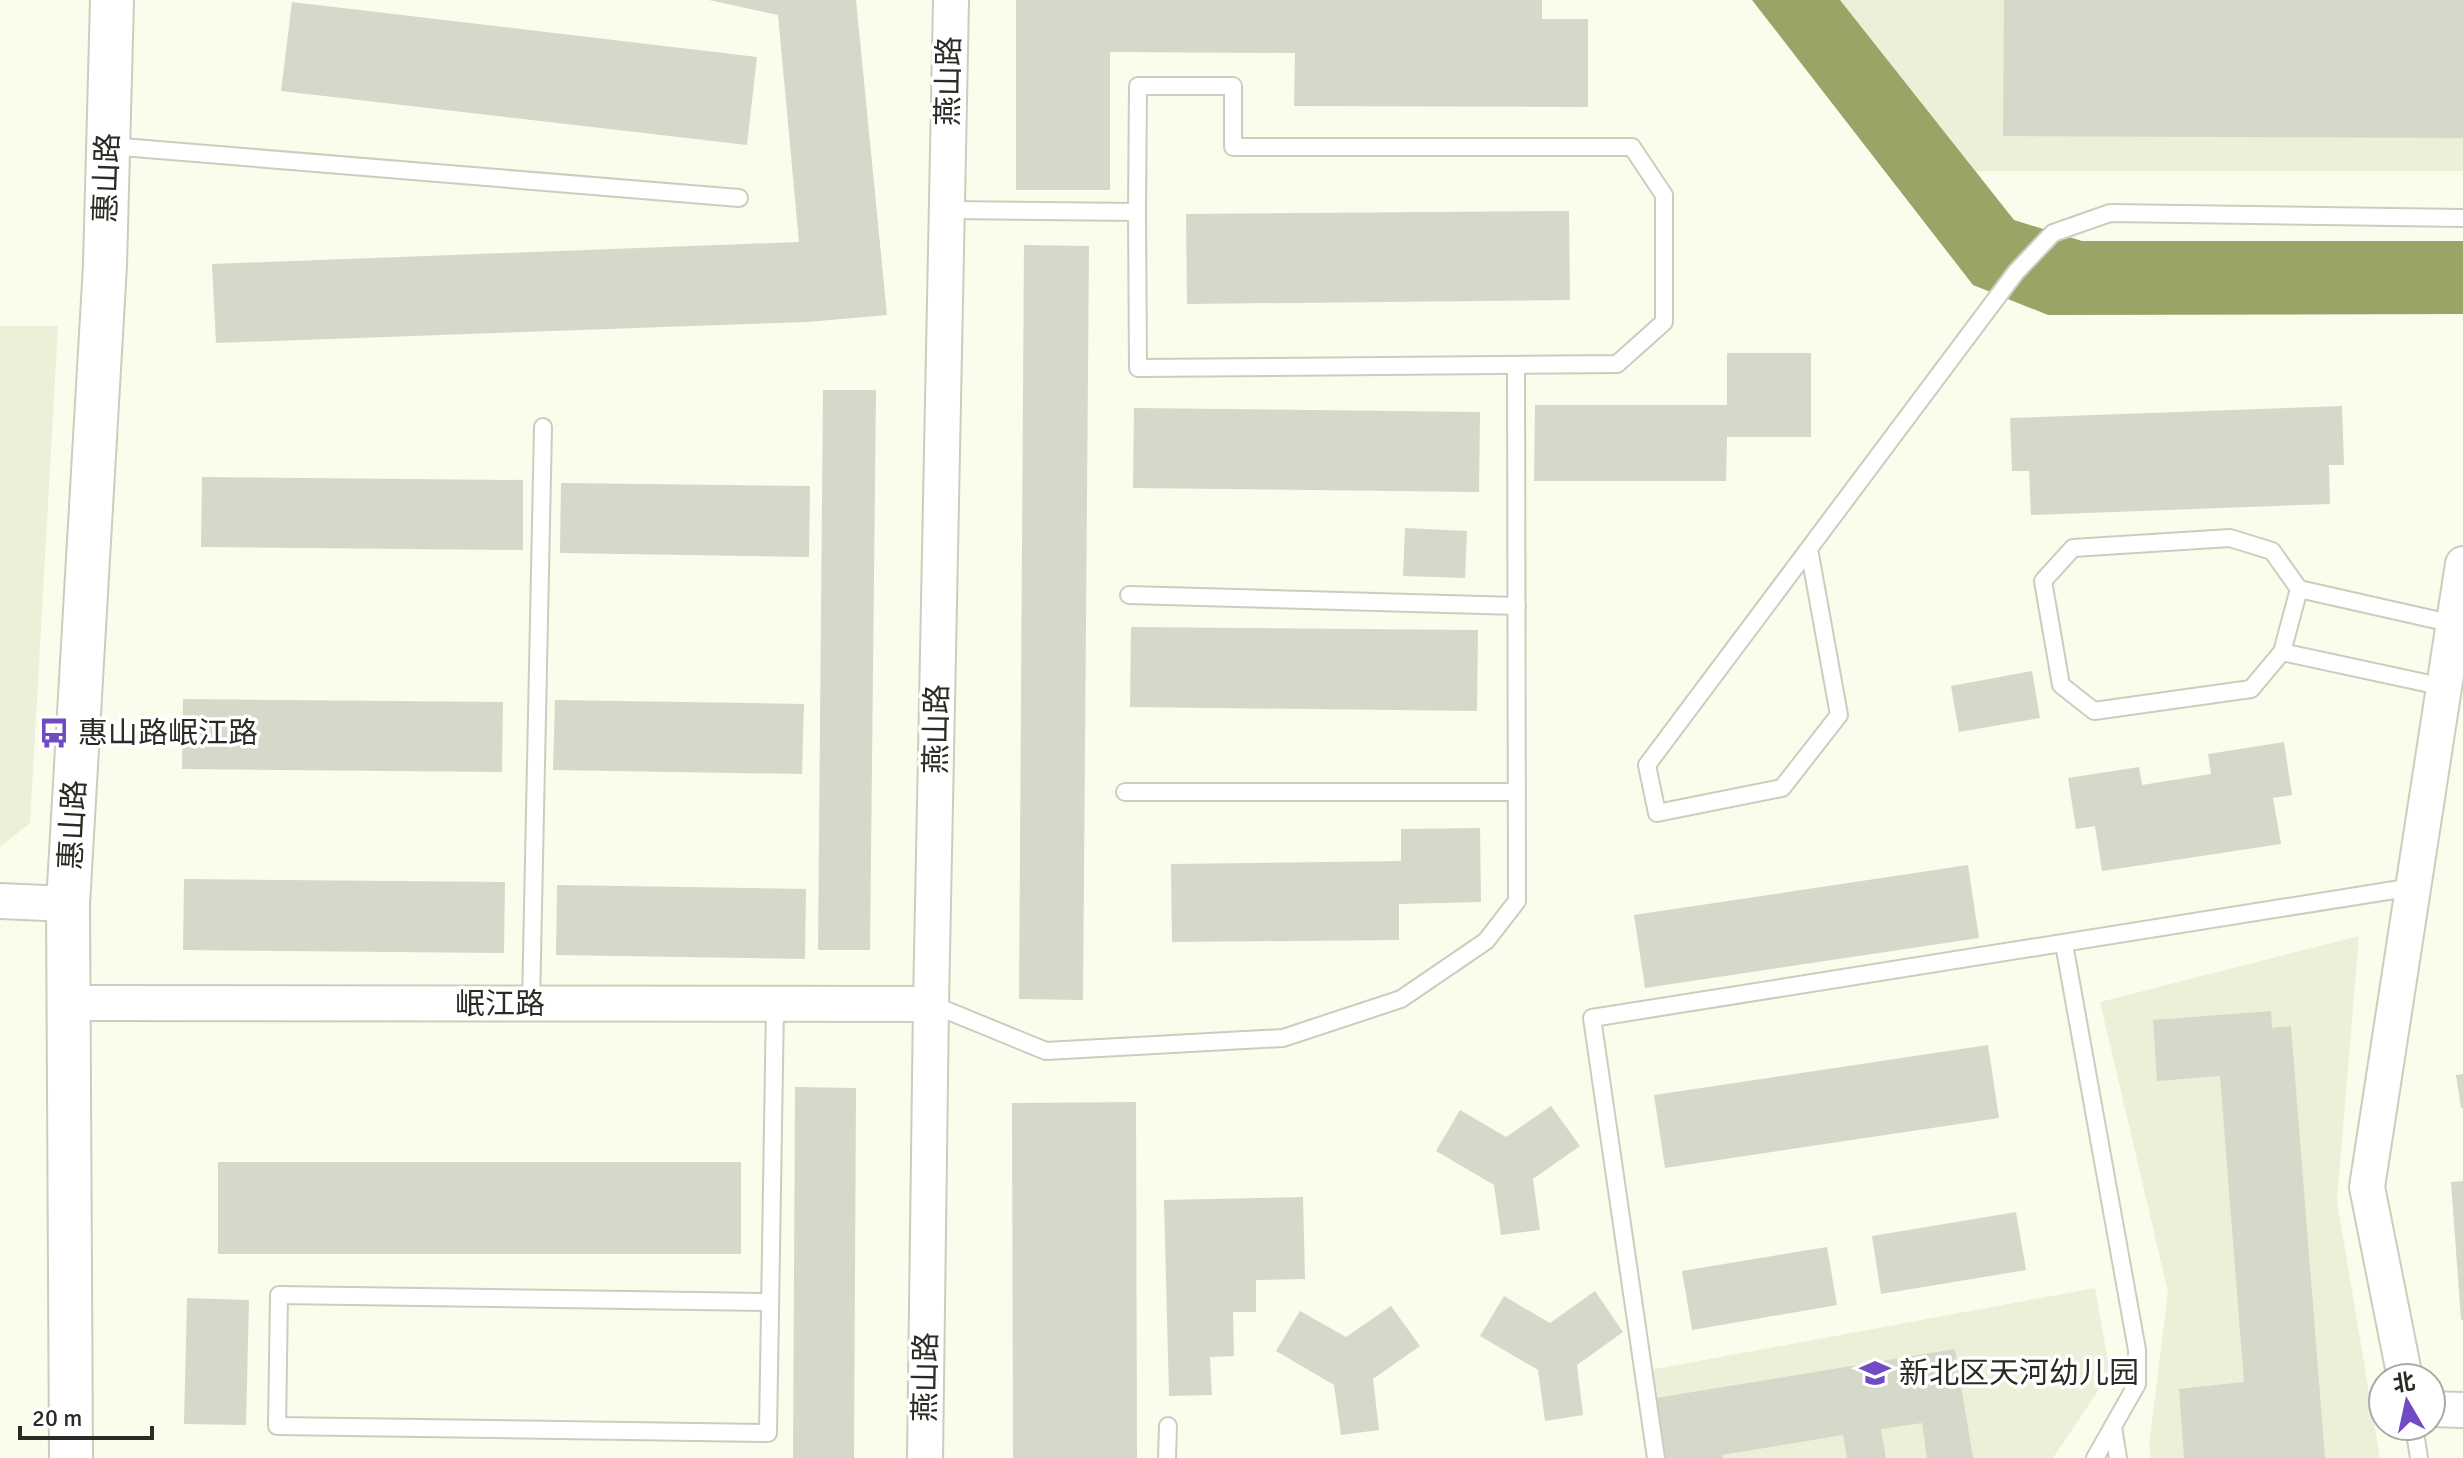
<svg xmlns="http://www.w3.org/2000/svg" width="2463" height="1458" viewBox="0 0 2463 1458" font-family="Signika,'Noto Sans SC',sans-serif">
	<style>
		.built { fill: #edf0d8 }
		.water { fill: #9ca366 }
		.building { fill: #d6d8c9 }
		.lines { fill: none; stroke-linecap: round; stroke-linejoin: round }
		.service-casing { stroke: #cbcdbe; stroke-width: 20 }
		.minor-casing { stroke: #cbcdbe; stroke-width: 38 }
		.tertiary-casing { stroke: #cbcdbe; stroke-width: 46 }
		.service { stroke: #fff; stroke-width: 16 }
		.minor { stroke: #fff; stroke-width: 34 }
		.tertiary { stroke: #fff; stroke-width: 42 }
		.labels { text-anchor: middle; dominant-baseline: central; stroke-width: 7; stroke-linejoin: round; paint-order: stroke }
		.street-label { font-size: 30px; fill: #2b2b25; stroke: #fff }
		.poi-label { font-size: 30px; fill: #2b2b25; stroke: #fff; text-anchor: start }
	</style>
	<rect width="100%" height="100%" fill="#fafcec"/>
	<g class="built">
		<path d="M1840 0H2463V171H1973Z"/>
		<path d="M0 326H58L30 823 0 847Z"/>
		<path d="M2359 936 2337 1201 2380 1458H2151L2149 1446 2168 1292 2100 1002Z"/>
		<path d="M2095 1288 2110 1373 2053 1458H1654L1639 1372Z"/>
	</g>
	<path class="water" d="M1752 0H1840L2014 220 2082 241H2463V314L2048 315 1973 285Z"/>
	<g class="building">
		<path d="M709 0H856L887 315 807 322 216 343 212 264 799 242 778 15Z"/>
		<path d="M1016 0H1542V19H1588V107L1294 106 1295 53 1110 52V190H1016Z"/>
		<path d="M2004 0H2463V138L2003 136Z"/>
		<path d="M292 2 757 57 747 145 281 91Z"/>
		<path d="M1569 211 1570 300 1187 304 1186 214Z"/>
		<path d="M1024 245 1089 246 1083 1000 1019 999Z"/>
		<path d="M1727 353H1811V437H1727L1726 481H1534L1535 405H1727Z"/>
		<path d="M823 390H876L870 950H818Z"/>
		<path d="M2342 406 2344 465H2329L2330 504 2031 515 2029 471H2012L2010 418Z"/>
		<path d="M1134 408 1480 412 1479 492 1133 488Z"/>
		<path d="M202 477 523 480V550L201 547Z"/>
		<path d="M561 483 810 486 809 557 560 553Z"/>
		<path d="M1405 528 1467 531 1465 578 1403 576Z"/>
		<path d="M1131 627 1478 630 1477 711 1130 707Z"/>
		<path d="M2032 671 2040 718 1959 732 1951 686Z"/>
		<path d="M183 699 503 702 502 772 182 769Z"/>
		<path d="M555 700 804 704 802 774 553 770Z"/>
		<path d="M2284 742 2292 795 2273 798 2281 844 2102 871 2095 826 2076 829 2068 778 2139 767 2142 785 2211 774 2208 754Z"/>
		<path d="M1480 828 1481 902 1399 904V940L1172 942 1171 864 1401 861V829Z"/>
		<path d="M1968 865 1979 938 1645 988 1634 915Z"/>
		<path d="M184 879 505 882 504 953 183 950Z"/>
		<path d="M557 885 806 889 805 959 556 955Z"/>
		<path d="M2271 1011 2272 1028 2291 1026 2325 1458H2184L2179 1389 2244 1382 2220 1076 2157 1081 2153 1020Z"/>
		<path d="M1988 1045 1999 1118 1665 1168 1654 1095Z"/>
		<path d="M2463 1074V1108H2461L2456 1075Z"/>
		<path d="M795 1087 856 1088 854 1458H793Z"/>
		<path d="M1136 1102 1137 1458H1013L1012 1103Z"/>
		<path d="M1551 1106 1580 1146 1533 1179 1540 1230 1501 1235 1494 1185 1436 1151 1460 1110 1506 1137Z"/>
		<rect x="218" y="1162" width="523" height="92"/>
		<path d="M2463 1181V1320H2461L2451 1182Z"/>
		<path d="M1303 1197 1305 1279 1256 1280V1312H1233L1234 1356 1210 1357 1212 1395 1169 1396 1164 1200Z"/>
		<path d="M2016 1212 2026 1270 1881 1294 1872 1236Z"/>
		<path d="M1827 1247 1837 1305 1692 1330 1682 1271Z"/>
		<path d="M1595 1291 1623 1332 1577 1365 1583 1415 1545 1421 1538 1370 1480 1336 1504 1296 1550 1323Z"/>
		<path d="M187 1298 249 1300 246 1425 184 1424Z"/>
		<path d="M1391 1306 1420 1346 1373 1379 1379 1430 1341 1435 1334 1385 1276 1351 1300 1311 1346 1337Z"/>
		<path d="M1955 1349 1973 1458H1927L1922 1423 1881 1429 1886 1458H1847L1843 1435 1722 1455 1723 1458H1666L1656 1398Z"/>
	</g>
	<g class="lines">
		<g class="service-casing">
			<g id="service">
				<path d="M110 146 739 198"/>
				<path d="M947 210 1137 212 1138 368 1617 364 1664 322V195L1632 147H1233V86H1138L1137 212"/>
				<path d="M2230 538 2272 551 2299 589 2282 652 2251 689 2094 711 2061 685 2043 581 2073 548Z"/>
				<path d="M1809 549 1839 715 1782 788 1657 813 1647 765 2016 272 2053 233 2110 213 2463 218"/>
				<path d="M2299 589 2454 624"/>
				<path d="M1129 595 1517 606"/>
				<path d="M2282 652 2444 687"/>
				<path d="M1125 792H1517"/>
				<path d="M2064 944 2137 1350V1384L2095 1458"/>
				<path d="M531 1004 543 427"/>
				<path d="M931 1004 1046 1051 1283 1038 1401 999 1486 941 1517 901 1516 365"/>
				<path d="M769 1302 279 1295 277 1426 768 1433 775 1004"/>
				<path d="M2414 1426 2419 1458"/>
				<path d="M2113 1427 2118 1458"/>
				<path d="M1167 1458 1168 1426"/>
				<path d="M1656 1458 1592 1018 2413 887"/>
			</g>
		</g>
		<g class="minor-casing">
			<g id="minor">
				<path d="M0 901 68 904"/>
				<path d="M69 1003 931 1004"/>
				<path d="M2405 1378 2367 1187 2463 564"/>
				<path d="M2431 1409 2463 1410"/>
				<path d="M925 1458 931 1004 951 0"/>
			</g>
		</g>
		<g class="tertiary-casing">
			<path id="tertiary" d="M71 1458 68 904 105 265 112 0"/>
		</g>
		<use href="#service" class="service"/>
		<use href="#minor" class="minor"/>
		<use href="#tertiary" class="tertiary"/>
	</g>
	<defs>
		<g id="bus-bare" transform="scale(2.4)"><path d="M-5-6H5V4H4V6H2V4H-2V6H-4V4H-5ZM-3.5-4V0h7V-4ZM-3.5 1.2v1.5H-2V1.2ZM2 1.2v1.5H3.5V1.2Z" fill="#704bc3" stroke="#fff" stroke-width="2.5" paint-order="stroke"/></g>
		<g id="school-bare" transform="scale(2.4)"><path d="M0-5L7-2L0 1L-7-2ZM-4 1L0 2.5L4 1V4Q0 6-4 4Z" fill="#704bc3" stroke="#fff" stroke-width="2.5" paint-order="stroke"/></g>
	</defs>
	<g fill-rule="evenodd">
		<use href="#bus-bare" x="54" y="733"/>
		<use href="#school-bare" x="1875" y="1373"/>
	</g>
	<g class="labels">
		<g class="street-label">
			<text transform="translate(949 81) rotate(-89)">燕山路</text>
			<text transform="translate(107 178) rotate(-88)">惠山路</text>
			<text transform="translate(937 729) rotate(-89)">燕山路</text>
			<text transform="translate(73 825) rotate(-87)">惠山路</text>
			<text x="500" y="1004">岷江路</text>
			<text transform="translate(926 1377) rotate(-89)">燕山路</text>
		</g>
		<g class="poi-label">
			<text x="78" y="733">惠山路岷江路</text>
			<text x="1899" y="1373">新北区天河幼儿园</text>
		</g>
	</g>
	<g transform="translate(2407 1402) rotate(351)"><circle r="38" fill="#ffffff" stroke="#aaaaa8" stroke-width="2"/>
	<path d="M0-6L14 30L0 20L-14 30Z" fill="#704bc3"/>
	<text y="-12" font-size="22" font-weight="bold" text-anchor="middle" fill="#2b2b25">北</text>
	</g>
	<path d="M20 1426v12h132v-12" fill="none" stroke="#2b2b25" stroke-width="4"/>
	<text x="32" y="1426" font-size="24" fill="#2b2b25" stroke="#ffffff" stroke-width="6" paint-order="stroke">20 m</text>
</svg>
